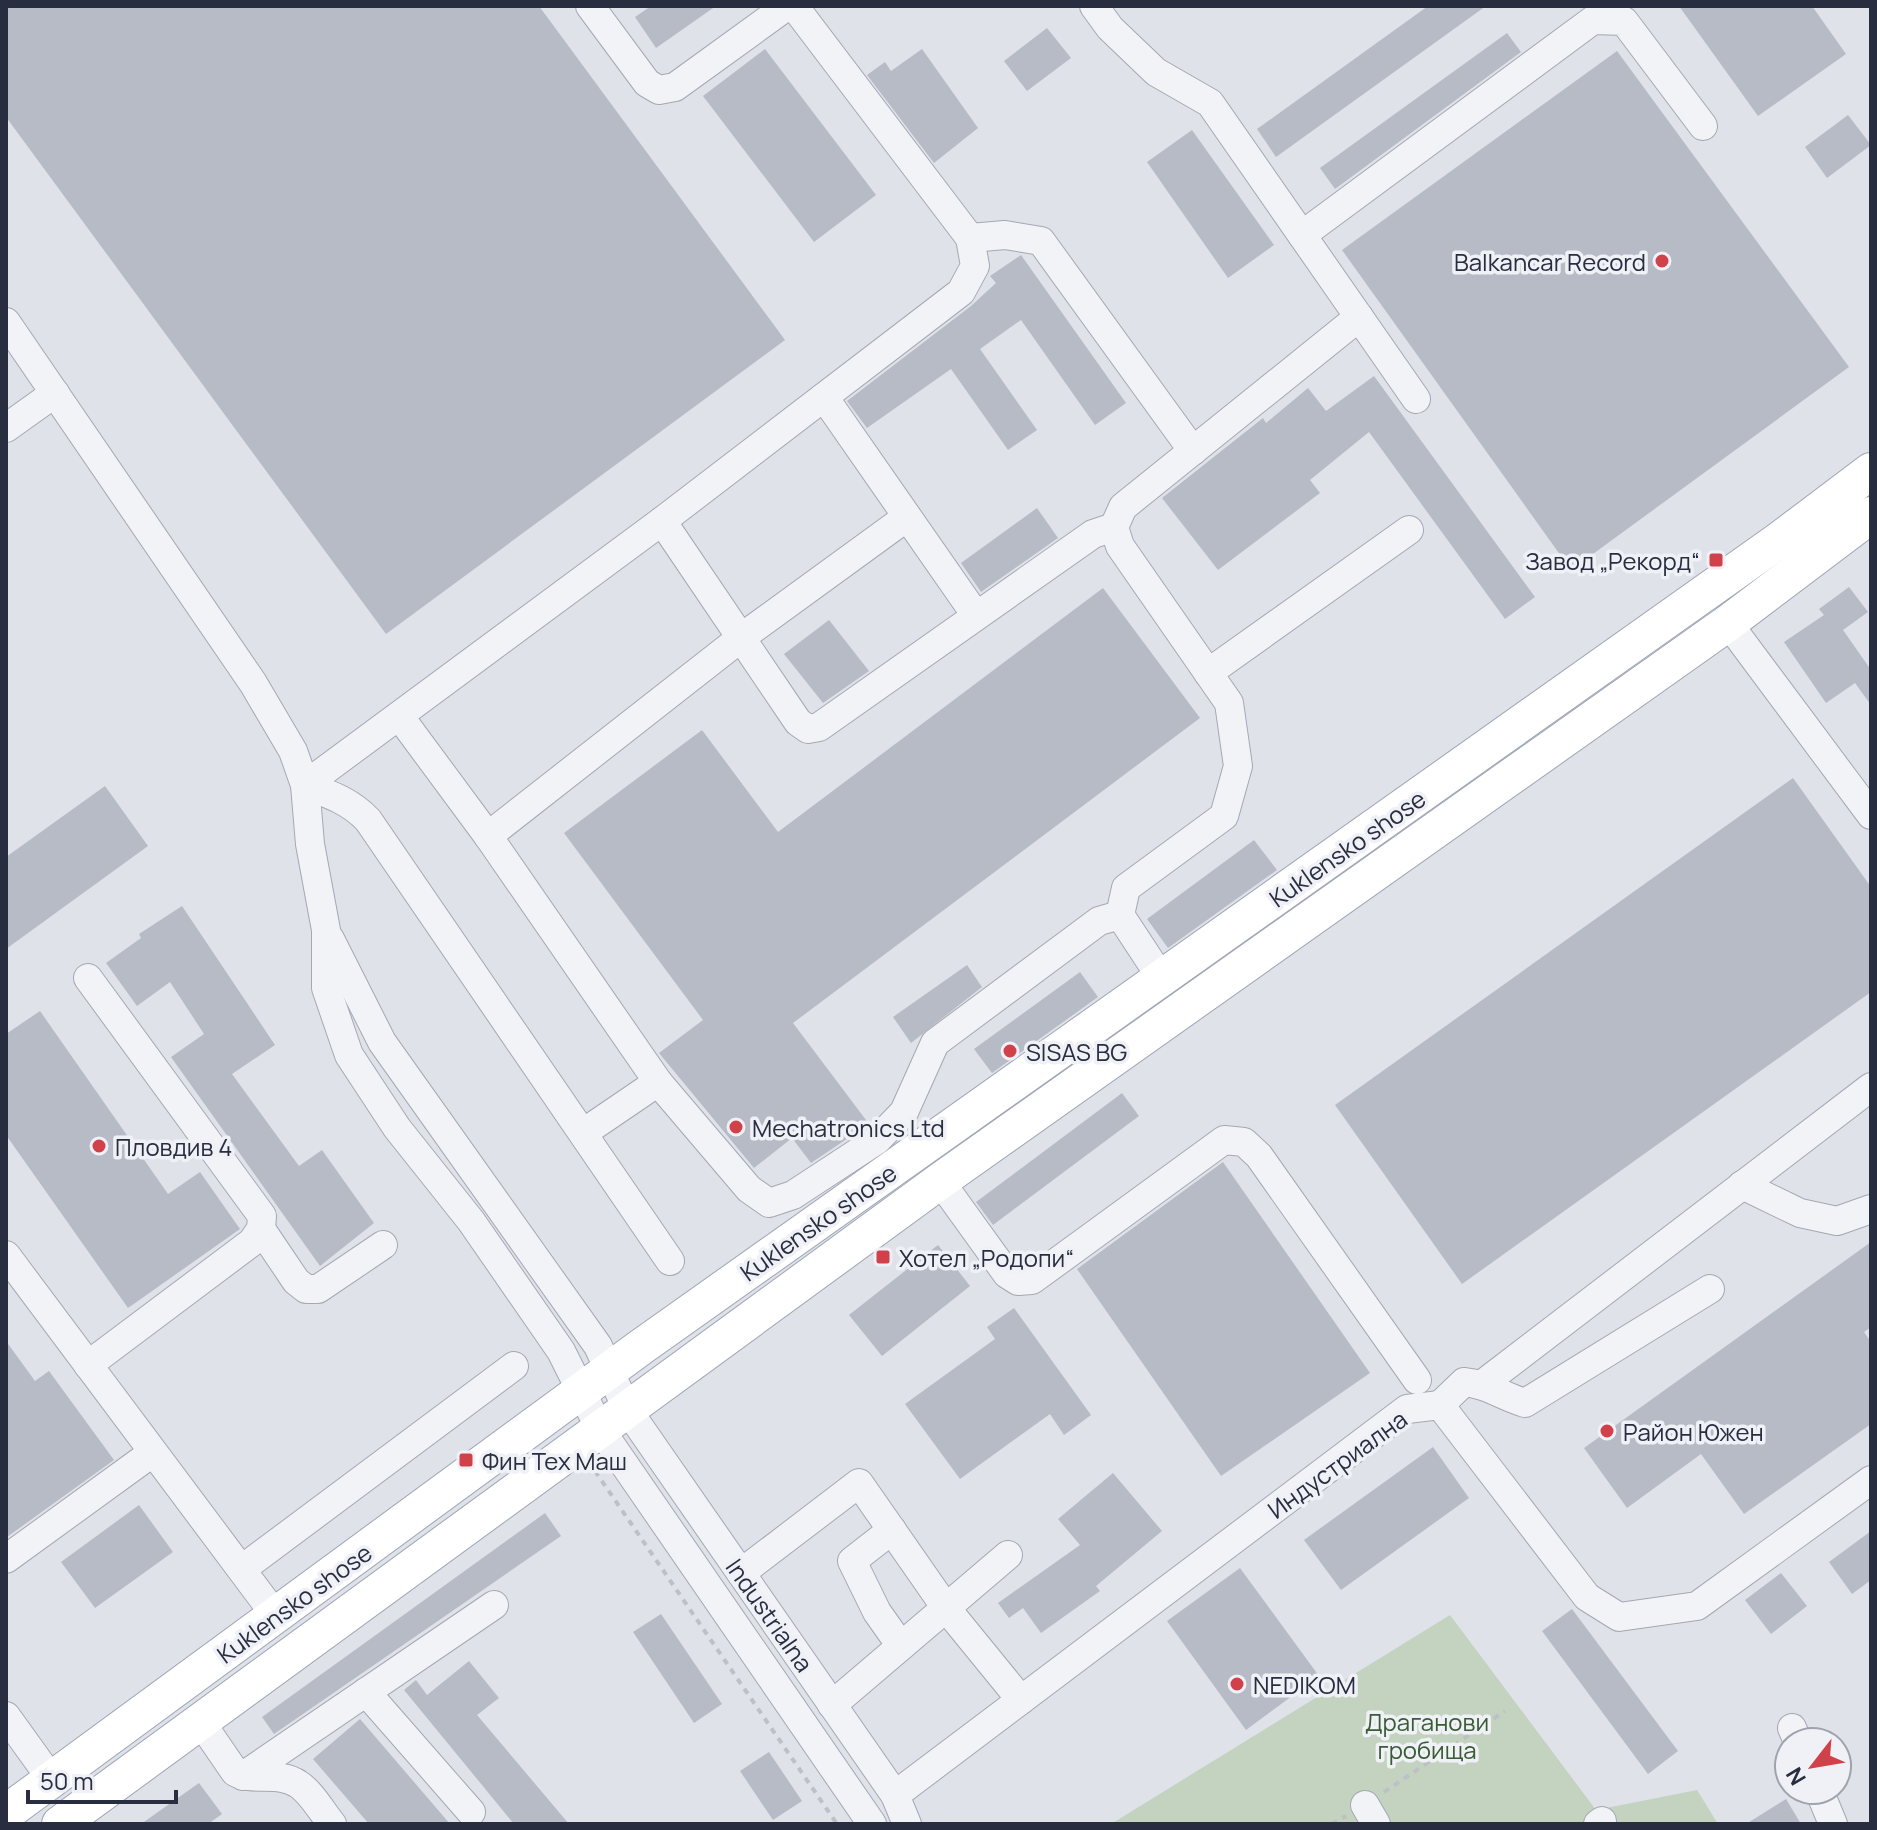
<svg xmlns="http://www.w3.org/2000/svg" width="1877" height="1830" viewBox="0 0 1877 1830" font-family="Manrope,sans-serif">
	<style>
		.green { fill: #c3d3c0 }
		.building { fill: #b6bbc6 }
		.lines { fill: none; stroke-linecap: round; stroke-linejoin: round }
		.minor-casing { stroke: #a4a8b3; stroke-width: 30 }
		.major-casing { stroke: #9ea5b5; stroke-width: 38 }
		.path { stroke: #bdc0c7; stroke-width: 4; stroke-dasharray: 6 6; stroke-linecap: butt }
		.minor { stroke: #f2f3f7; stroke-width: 28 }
		.major { stroke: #fff; stroke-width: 36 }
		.poi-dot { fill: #d0414a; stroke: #eff1f6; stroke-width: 3 }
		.labels { text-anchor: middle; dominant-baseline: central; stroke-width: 7; stroke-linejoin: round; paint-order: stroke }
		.poi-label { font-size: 24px; fill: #282e40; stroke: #eff1f6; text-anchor: start }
		.street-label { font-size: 24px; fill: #282e40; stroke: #eff1f6 }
		.park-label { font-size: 24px; fill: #395c35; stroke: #eff1f6 }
	</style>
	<rect width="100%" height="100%" fill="#dfe2e9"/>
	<path class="green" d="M1450 1615 1596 1810 1697 1790 1718 1824H1111Z"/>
	<g class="building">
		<path d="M6 6H539L785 340 386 634 6 117Z"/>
		<path d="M651 6H716L656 48 635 17Z"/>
		<path d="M1428 6H1486L1276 157 1257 129Z"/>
		<path d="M1679 6H1812L1846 54 1758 116Z"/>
		<path d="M1047 28 1071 58 1027 91 1004 61Z"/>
		<path d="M1507 33 1521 52 1335 189 1320 168Z"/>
		<path d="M765 49 876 195 814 242 703 96Z"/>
		<path d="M922 49 978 128 934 163 867 75 885 62 891 71Z"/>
		<path d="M1617 51 1849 367 1571 570 1342 250Z"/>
		<path d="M1848 115 1871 145 1827 178 1805 147Z"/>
		<path d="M1192 130 1274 245 1228 278 1147 162Z"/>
		<path d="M1021 255 1126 403 1095 425 1021 320 980 349 1037 430 1008 450 951 369 867 428 847 401 971 306 996 283 990 276Z"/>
		<path d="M1374 376 1535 597 1505 619 1369 432 1310 480 1320 493 1218 570 1162 498 1263 418 1266 423 1308 388 1326 411Z"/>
		<path d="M1037 508 1058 538 981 592 961 563Z"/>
		<path d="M1849 587 1868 612 1843 630 1871 670V705L1855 683 1826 703 1784 642 1824 615 1819 609Z"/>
		<path d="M1103 588 1200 718 793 1023 869 1124 811 1163 792 1138 754 1168 659 1053 703 1020 564 833 702 730 778 832Z"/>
		<path d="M829 620 869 671 823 703 784 654Z"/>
		<path d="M1793 778 1871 887V992L1462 1284 1335 1105Z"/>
		<path d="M105 786 148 846 6 949V857Z"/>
		<path d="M1254 840 1277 870 1168 948 1147 919Z"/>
		<path d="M182 906 275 1045 232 1074 299 1166 322 1150 374 1223 320 1266 171 1057 204 1034 170 982 137 1006 106 963 141 938 139 934Z"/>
		<path d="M967 965 982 987 911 1043 893 1017Z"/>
		<path d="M1080 972 1098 997 992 1073 974 1049Z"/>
		<path d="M40 1011 168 1194 200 1172 240 1229 128 1308 6 1135V1034Z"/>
		<path d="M1122 1093 1139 1116 993 1225 976 1202Z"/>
		<path d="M1223 1162 1370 1373 1221 1476 1077 1269Z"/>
		<path d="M1871 1242V1327L1864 1332 1871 1342V1424L1744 1514 1701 1454 1627 1508 1584 1448Z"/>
		<path d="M938 1245 970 1286 882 1356 849 1315Z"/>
		<path d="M1014 1308 1091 1415 1064 1435 1050 1414 960 1479 905 1404 995 1339 987 1327Z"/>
		<path d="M6 1341 35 1381 49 1371 114 1460 7 1537Z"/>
		<path d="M1433 1447 1469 1498 1341 1590 1304 1540Z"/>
		<path d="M1113 1473 1162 1531 1096 1586 1100 1591 1041 1633 1023 1608 1009 1618 998 1603 1080 1545 1058 1519Z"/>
		<path d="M139 1505 173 1552 95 1608 61 1562Z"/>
		<path d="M545 1513 561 1536 274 1734 262 1717Z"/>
		<path d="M1871 1531V1580L1852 1594 1829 1562Z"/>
		<path d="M1240 1568 1319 1676 1246 1730 1167 1621Z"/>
		<path d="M1781 1573 1807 1606 1771 1634 1745 1600Z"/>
		<path d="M1572 1609 1678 1751 1648 1774 1542 1631Z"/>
		<path d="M661 1614 722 1704 694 1723 633 1632Z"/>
		<path d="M469 1661 499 1698 477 1715 569 1824H514L404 1690 416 1680 427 1695Z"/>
		<path d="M360 1719 450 1824H369L313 1759Z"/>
		<path d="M769 1752 802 1801 773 1820 740 1771Z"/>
		<path d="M199 1783 222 1814 208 1824H141Z"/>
		<path d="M1786 1799 1801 1824H1746Z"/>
	</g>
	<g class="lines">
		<g class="minor-casing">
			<g id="minor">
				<path d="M590 6 647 83 659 90 675 87 787 6"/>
				<path d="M794 6 970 238 1005 235 1041 241 1193 451"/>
				<path d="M1094 6 1110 28 1156 72 1210 103 1416 399"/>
				<path d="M1302 235 1593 20 1624 21 1703 126"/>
				<path d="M6 322 253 683 293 751 305 785 310 844 326 930V988L349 1055 397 1128 471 1221 561 1351 600 1429 872 1824"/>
				<path d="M824 397 975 614"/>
				<path d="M6 428 55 393"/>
				<path d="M662 521 798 722 808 729 819 727 1093 534 1114 527"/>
				<path d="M1728 623 1871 815"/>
				<path d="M1208 673 1409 530"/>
				<path d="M400 717 488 836 658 1082 583 1133"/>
				<path d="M305 785 662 521 961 292 975 266 970 238"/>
				<path d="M305 785C329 794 350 801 368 820L670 1261"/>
				<path d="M488 836 742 637 907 517"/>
				<path d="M330 939 382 1042 598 1346 627 1409 895 1795 907 1824"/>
				<path d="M88 978 262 1216 261 1229 252 1242 88 1365"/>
				<path d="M1162 979 1120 915 1126 888 1224 816 1238 766 1229 703 1120 546 1114 527 1123 507 1359 317"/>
				<path d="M658 1082 749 1189 769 1203 793 1195 877 1140 904 1112 935 1043 1099 921 1120 915"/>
				<path d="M940 1181 1007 1274 1018 1281 1032 1280 1224 1140 1244 1142 1259 1156 1417 1380"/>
				<path d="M1742 1185 1800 1213 1837 1221 1871 1209"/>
				<path d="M261 1229 296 1281 306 1289H318L383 1245"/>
				<path d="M6 1255 276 1616"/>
				<path d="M1484 1383 1871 1087"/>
				<path d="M1440 1405 1464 1382C1487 1384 1502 1396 1525 1403L1710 1289"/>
				<path d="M892 1530 852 1561 877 1612 901 1646"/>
				<path d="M6 1559 152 1453"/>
				<path d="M242 1569 514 1366"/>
				<path d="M741 1573 859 1483 946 1608 1021 1700"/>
				<path d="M366 1692 471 1812"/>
				<path d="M832 1705 1008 1555"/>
				<path d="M6 1716 52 1780"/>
				<path d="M200 1721 235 1772C254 1782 279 1771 298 1784 311 1792 322 1812 332 1824"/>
				<path d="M1792 1728 1798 1742"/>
				<path d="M243 1776 494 1605"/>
				<path d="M1819 1790 1833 1824"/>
				<path d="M895 1795 1407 1409 1440 1405 1587 1597 1619 1617 1697 1606 1871 1480"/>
				<path d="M1365 1805 1376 1824"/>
				<path d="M1598 1824 1602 1821"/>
			</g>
		</g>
		<g class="major-casing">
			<g id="major">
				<path d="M6 1813 641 1347 1778 541 1871 471"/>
				<path d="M60 1824 940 1181 1728 623 1871 515"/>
			</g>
		</g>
		<g class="path">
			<path d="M595 1471 837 1824"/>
			<path d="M1384 1792 1505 1711"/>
			<path d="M1332 1824 1346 1816"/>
		</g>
		<use href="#minor" class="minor"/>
		<use href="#major" class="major"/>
	</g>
	<g class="poi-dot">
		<circle cx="1662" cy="261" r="8"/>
		<rect x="1708" y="552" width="16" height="16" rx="4"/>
		<circle cx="1010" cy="1051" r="8"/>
		<circle cx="736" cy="1127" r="8"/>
		<circle cx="99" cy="1146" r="8"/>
		<rect x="875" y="1249" width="16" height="16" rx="4"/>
		<circle cx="1607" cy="1431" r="8"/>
		<rect x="458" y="1452" width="16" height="16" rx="4"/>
		<circle cx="1237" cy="1684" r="8"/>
	</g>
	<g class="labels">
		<g class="poi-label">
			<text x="1646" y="261" text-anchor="end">Balkancar Record</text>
			<text x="1700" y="560" text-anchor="end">Завод „Рекорд“</text>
			<text x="1026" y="1051">SISAS BG</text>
			<text x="752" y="1127">Mechatronics Ltd</text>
			<text x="115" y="1146">Пловдив 4</text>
			<text x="899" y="1257">Хотел „Родопи“</text>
			<text x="1623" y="1431">Район Южен</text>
			<text x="482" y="1460">Фин Тех Маш</text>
			<text x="1253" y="1684">NEDIKOM</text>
		</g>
		<g class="street-label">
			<text transform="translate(1347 848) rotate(-35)">Kuklensko shose</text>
			<text transform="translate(818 1222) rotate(-35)">Kuklensko shose</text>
			<text transform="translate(1337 1464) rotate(-36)">Индустриална</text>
			<text transform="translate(294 1603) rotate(-36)">Kuklensko shose</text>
			<text transform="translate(770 1615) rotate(55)">Industrialna</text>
		</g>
		<g class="park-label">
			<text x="1427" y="1721">Драганови<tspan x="1427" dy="28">гробища</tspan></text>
		</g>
	</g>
	<rect width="1877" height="1830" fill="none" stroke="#282e40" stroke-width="16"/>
	<g transform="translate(1813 1766) rotate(239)"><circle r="38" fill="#eff1f6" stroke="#9fa3ad" stroke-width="2"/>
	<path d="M0-6L14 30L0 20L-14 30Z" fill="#d0414a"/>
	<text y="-12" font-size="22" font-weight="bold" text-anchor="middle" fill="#282e40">N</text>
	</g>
	<path d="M28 1790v12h148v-12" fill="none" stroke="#282e40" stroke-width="4"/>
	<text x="40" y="1790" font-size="24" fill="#282e40" stroke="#eff1f6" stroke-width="6" paint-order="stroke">50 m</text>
</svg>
